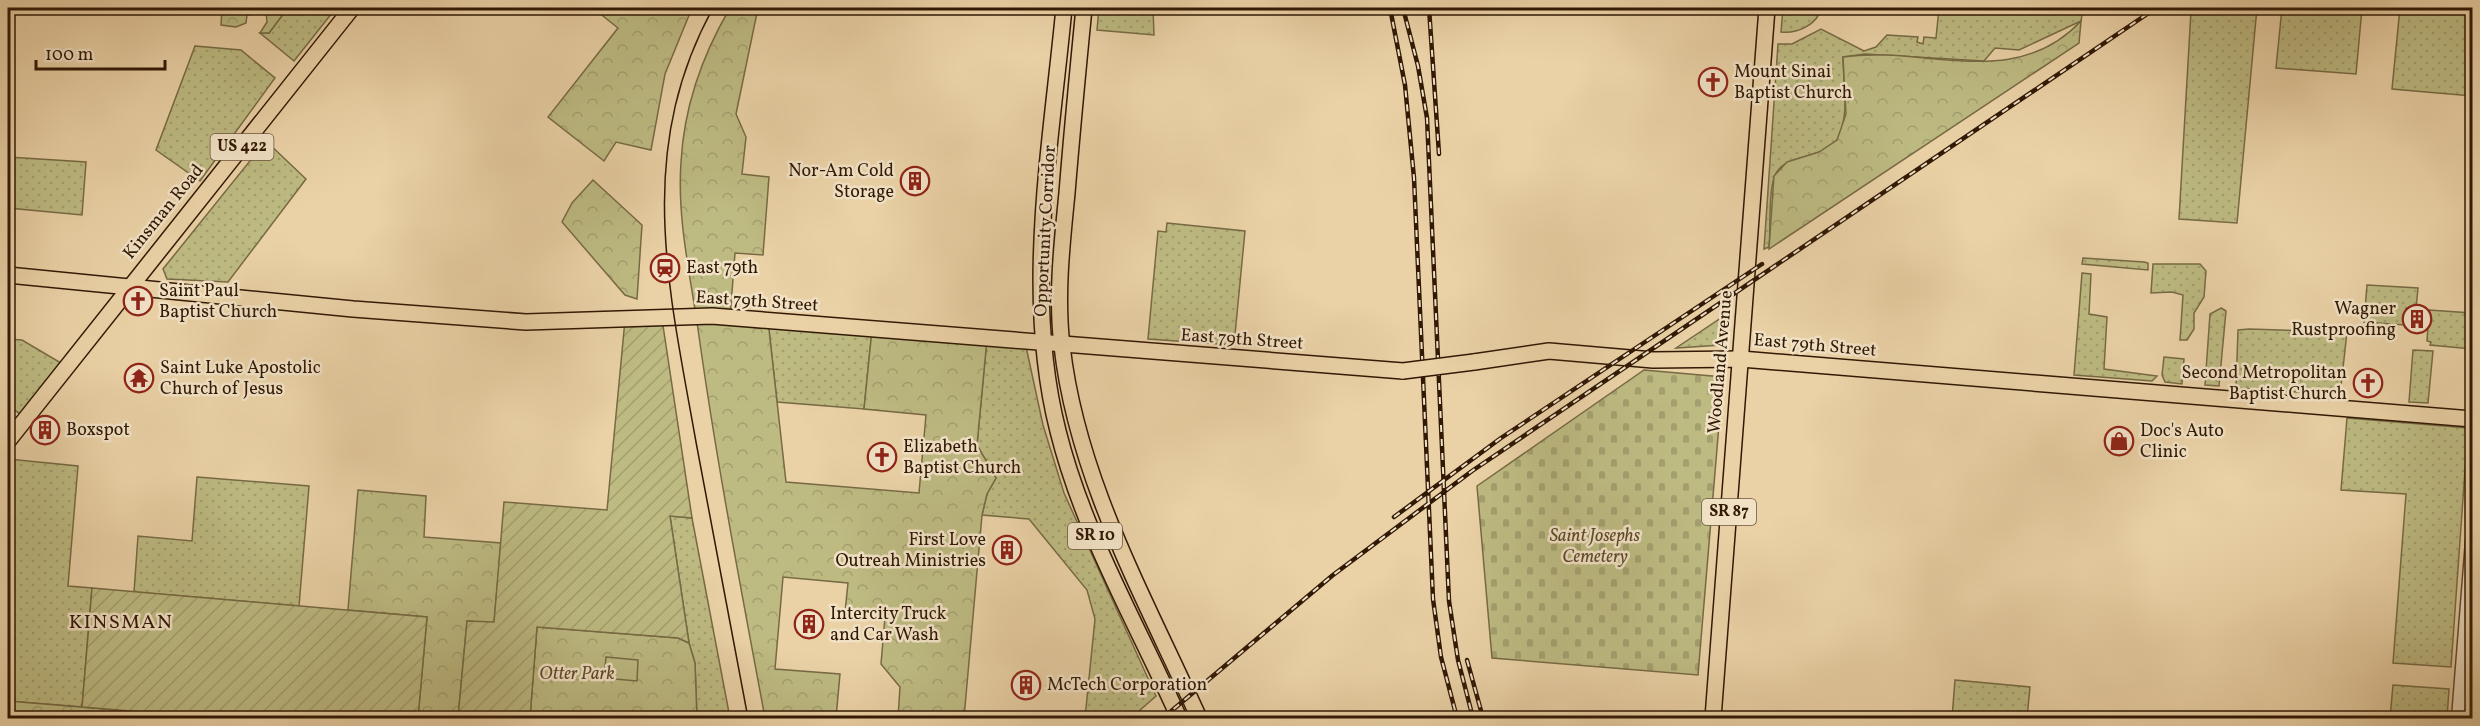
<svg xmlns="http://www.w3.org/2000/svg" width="2480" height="726" viewBox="0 0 2480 726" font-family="Vollkorn,serif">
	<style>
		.grass { fill: url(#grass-dots); stroke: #776a44; stroke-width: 1.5 }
		.forest { fill: url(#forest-crowns); stroke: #776a44; stroke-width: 1.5 }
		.cemetery { fill: url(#cemetery-stones); stroke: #776a44; stroke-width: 1.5 }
		.garden { fill: url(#garden-furrows); stroke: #776a44; stroke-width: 1.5 }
		.pitch { fill: #bdba82; stroke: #776a44; stroke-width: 1.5 }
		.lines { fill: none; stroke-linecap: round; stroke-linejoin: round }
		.minor-casing { stroke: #5f472d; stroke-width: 15 }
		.major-casing { stroke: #311905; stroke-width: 18 }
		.minor { stroke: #f1e1c5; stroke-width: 12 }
		.major { stroke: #ead1a6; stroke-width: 15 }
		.tram { stroke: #311905; stroke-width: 1.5 }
		.rail-casing { stroke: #311905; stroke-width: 4.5 }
		.rail { stroke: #f1e1c5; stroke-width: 2; stroke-dasharray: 7; stroke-linecap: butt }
		.major-bridge-casing { stroke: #311905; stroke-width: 18; stroke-linecap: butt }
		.major-bridge { stroke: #ead1a6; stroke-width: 15 }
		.labels { text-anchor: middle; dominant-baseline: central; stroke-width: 5; stroke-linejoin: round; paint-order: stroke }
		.shield { fill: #f1e1c5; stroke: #6b553f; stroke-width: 1.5 }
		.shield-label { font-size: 16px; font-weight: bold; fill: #311905 }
		.poi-label { font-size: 18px; fill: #311905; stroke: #f1e1c5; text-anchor: start }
		.street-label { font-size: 18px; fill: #311905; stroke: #f1e1c5 }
		.park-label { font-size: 18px; font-style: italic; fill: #5b492a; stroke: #f1e1c5 }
		.neighbourhood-label { font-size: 20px; letter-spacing: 1.5px; fill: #311905; stroke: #f1e1c5 }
	</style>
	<defs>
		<pattern id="grass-dots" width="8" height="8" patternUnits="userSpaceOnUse" patternTransform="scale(1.5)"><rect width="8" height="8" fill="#bdba82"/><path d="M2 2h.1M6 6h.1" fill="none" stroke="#a39f6f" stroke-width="1.8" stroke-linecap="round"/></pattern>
		<pattern id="forest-crowns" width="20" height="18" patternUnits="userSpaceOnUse" patternTransform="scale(1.5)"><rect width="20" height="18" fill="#bdba82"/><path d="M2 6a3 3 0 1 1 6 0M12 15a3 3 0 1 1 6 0" fill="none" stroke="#a39f6f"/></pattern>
		<pattern id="cemetery-stones" width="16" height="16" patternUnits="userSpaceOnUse" patternTransform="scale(1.5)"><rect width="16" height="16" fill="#bdba82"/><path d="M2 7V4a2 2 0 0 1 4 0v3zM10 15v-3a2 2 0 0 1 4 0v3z" fill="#a39f6f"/></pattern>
		<pattern id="garden-furrows" width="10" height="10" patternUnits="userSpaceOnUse" patternTransform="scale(1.5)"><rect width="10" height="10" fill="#bdba82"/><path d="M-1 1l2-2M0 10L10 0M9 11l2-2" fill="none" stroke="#a39f6f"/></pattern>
	</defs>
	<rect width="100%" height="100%" fill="#ead1a6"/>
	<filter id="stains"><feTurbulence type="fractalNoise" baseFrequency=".00333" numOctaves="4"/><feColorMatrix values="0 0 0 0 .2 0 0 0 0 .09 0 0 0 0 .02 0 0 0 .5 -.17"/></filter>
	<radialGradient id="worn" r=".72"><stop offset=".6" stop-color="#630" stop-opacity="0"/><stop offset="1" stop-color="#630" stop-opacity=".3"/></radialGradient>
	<g class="grass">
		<path d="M283 8H336L294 61 260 33H269L284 13Z"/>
		<path d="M1099 8H1153L1154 35 1097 30Z"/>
		<path d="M1783 8H1821C1818 25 1796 34 1781 32Z"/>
		<path d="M1939 8H2083L2081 21 2019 50 1995 48 1984 61 1865 54 1843 57C1843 83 1850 114 1838 138 1826 161 1782 151 1774 178 1768 196 1771 227 1769 247L1764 249 1778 44H1792L1821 29 1864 51 1876 47 1887 35 1918 37 1917 42 1923 44 1924 37 1936 38Z"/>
		<path d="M2196 8H2257L2237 223 2179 219 2191 11Z"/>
		<path d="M2282 8H2362L2356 74 2276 68Z"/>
		<path d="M2400 8H2472V96L2392 89Z"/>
		<path d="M195 46 241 50 275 78 200 181 156 150Z"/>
		<path d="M266 141 306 179 228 282 167 279 163 269Z"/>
		<path d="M8 157 86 162 82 215 8 208Z"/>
		<path d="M1167 223 1245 231 1234 345 1148 339 1158 231 1166 232Z"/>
		<path d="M2083 258 2144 262 2148 263V270L2082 264Z"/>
		<path d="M2153 264H2200L2206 271 2204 297 2194 313V329L2187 340H2180L2183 295 2172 292 2151 293Z"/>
		<path d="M2082 273 2091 274 2089 314 2107 317 2104 369 2157 376 2152 381 2074 375Z"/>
		<path d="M2367 285 2418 288 2416 309 2406 308 2405 325 2364 322Z"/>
		<path d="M2221 308 2226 311 2219 386 2205 385 2210 314Z"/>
		<path d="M2429 310 2472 313V349L2430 345 2431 342 2427 341Z"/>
		<path d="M1727 314 1726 340 1722 345 1676 348Z"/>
		<path d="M768 321 872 330 864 409 777 402Z"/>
		<path d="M2249 329 2347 332 2340 395 2236 388 2238 330Z"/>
		<path d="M8 339 22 340 66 366 25 417 8 406Z"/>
		<path d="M987 339 1025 342 1043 425 1064 493 1156 696 1131 718H1085L1095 619 1087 590 1029 519 982 515 987 494 996 478 977 445Z"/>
		<path d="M2413 350 2433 351 2428 403 2409 402Z"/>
		<path d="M2164 357 2184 359 2182 384 2165 382 2162 375Z"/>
		<path d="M2347 418 2468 428 2451 667 2393 663 2406 494 2341 490Z"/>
		<path d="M8 459 78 466 68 586 92 588 82 707 8 701Z"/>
		<path d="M197 477 309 486 299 606 134 592 138 536 192 541Z"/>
		<path d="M670 516 692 518 730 718H697L695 663 689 643Z"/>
		<path d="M1955 680 2030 687 2027 718H1952Z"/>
		<path d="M2393 685 2449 689 2447 718H2390Z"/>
	</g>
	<g class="forest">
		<path d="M222 8H283L284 13 269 33H260L267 22 266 12 247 15 246 23 236 27 221 25Z"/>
		<path d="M593 8H692L665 74 651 150 616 142 604 161 548 117 618 28Z"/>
		<path d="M730 8H758L736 114 746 137 742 174 769 177 763 255 735 253 730 318 768 321 786 482 919 493 926 415 864 409 872 330 987 339 977 445 996 478 987 494 982 515 964 718H898L900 687 881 664 885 617 845 612 848 583 783 577 775 669 840 674 836 718H765C741 589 716 459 698 329 690 273 677 219 681 162 684 107 703 54 730 8Z"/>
		<path d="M2081 21 2079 43 1769 249 1774 176 1787 162 1819 152 1837 140 1846 114 1843 57C1927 45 2014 92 2081 21Z"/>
		<path d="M593 180 642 225 637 299 625 295 562 222 572 203Z"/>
		<path d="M358 490 426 496 424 537 501 543 494 623 467 621 458 718H418L427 617 348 610Z"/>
		<path d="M537 627 678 638 689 643 695 663 697 718H530Z"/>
		<path d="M8 701 214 718H8Z"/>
	</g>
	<path class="cemetery" d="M1644 370 1723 377 1698 675 1492 658 1477 486Z"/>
	<g class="garden">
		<path d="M662 319 692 518 670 516 689 643 678 638 537 627 530 718H458L467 621 494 622 504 502 607 510 625 320Z"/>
		<path d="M92 588 427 617 418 718H214L82 707Z"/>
	</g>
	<path class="pitch" d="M606 657 638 660 637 681 604 678Z"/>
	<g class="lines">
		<g class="minor-casing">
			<path id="minor" d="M2458 718 2472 541"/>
		</g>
		<g class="major-casing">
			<g id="major">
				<path d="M1064 8C1051 146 1023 294 1058 431 1083 532 1137 624 1179 718"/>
				<path d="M1084 8C1078 69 1072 131 1067 193 1062 243 1056 295 1062 346 1077 479 1145 598 1199 718"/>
				<path d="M8 275 353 309 526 322 712 316 1403 371"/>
				<path d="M1474 362 1549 351 1653 360 1741 359 2472 419"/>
				<path d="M8 441 352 8"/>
				<path d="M1713 718 1767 8"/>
			</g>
		</g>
		<use href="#minor" class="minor"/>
		<use href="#major" class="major"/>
		<path class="tram" d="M713 8C634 152 669 289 696 442 713 534 731 626 748 718"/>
		<g class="rail-casing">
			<g id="rail">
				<path d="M1390 8 1405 85 1414 178 1433 599 1441 657 1457 718"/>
				<path d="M1403 8 1418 66 1427 118 1449 601 1458 660 1473 718"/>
				<path d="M1429 8 1439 154"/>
				<path d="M1394 517 1501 438 1762 264"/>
				<path d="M1467 660 1483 718"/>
				<path d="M1163 718 1333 575 1472 471 2156 8"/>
			</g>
		</g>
		<use href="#rail" class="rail"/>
		<g class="major-bridge-casing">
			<path id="major-bridge" d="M1403 371 1474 362"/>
		</g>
		<use href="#major-bridge" class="major-bridge"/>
	</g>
	<defs>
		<g id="church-ring" transform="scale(1.5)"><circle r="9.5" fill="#f1e1c5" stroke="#8f2418" stroke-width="1.5"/><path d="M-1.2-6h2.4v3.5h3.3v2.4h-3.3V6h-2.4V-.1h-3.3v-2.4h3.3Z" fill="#8f2418"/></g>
		<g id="building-ring" transform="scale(1.5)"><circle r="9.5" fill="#f1e1c5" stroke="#8f2418" stroke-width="1.5"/><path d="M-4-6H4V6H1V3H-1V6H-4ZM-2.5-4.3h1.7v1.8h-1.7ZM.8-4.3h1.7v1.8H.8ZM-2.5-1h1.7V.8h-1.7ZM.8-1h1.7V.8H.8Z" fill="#8f2418"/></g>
		<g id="station-ring" transform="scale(1.5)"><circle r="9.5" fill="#f1e1c5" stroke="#8f2418" stroke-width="1.5"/><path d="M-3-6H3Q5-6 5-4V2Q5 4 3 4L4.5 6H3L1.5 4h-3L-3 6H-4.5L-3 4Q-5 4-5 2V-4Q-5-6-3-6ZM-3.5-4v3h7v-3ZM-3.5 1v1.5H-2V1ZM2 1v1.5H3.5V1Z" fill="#8f2418"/></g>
		<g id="temple-ring" transform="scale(1.5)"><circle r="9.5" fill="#f1e1c5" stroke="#8f2418" stroke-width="1.5"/><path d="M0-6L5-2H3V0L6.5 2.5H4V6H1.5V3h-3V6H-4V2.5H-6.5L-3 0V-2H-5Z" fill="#8f2418"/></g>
		<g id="shop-ring" transform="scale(1.5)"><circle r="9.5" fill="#f1e1c5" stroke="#8f2418" stroke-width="1.5"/><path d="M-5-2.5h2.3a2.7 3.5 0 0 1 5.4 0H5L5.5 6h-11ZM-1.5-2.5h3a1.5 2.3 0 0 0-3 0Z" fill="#8f2418"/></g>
	</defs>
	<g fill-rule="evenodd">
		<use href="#church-ring" x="1713" y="82"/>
		<use href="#building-ring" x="915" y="181"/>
		<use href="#station-ring" x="665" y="268"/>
		<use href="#church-ring" x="138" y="301"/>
		<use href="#building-ring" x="2417" y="319"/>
		<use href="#temple-ring" x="139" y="378"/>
		<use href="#church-ring" x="2368" y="383"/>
		<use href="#building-ring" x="45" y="430"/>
		<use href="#shop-ring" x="2119" y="441"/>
		<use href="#church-ring" x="882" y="457"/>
		<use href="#building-ring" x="1007" y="550"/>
		<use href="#building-ring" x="809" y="624"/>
		<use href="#building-ring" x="1026" y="685"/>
	</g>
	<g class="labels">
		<g class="shield">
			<rect x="210.5" y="134" width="63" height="26" rx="4.5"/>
			<rect x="1702" y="499" width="54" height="26" rx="4.5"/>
			<rect x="1068" y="523" width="54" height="26" rx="4.5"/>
		</g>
		<g class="shield-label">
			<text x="242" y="147">US 422</text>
			<text x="1729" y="512">SR 87</text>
			<text x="1095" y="536">SR 10</text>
		</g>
		<g class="poi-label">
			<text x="1734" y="72">Mount Sinai<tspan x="1734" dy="21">Baptist Church</tspan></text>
			<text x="894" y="171" text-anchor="end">Nor-Am Cold<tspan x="894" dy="21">Storage</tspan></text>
			<text x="686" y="268">East 79th</text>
			<text x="159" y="291">Saint Paul<tspan x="159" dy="21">Baptist Church</tspan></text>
			<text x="2396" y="309" text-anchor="end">Wagner<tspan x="2396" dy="21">Rustproofing</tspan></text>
			<text x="160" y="368">Saint Luke Apostolic<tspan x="160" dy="21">Church of Jesus</tspan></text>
			<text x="2347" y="373" text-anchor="end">Second Metropolitan<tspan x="2347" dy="21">Baptist Church</tspan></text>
			<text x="66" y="430">Boxspot</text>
			<text x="2140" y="431">Doc's Auto<tspan x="2140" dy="21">Clinic</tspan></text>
			<text x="903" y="447">Elizabeth<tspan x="903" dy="21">Baptist Church</tspan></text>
			<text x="986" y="540" text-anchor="end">First Love<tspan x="986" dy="21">Outreah Ministries</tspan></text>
			<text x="830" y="614">Intercity Truck<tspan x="830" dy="21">and Car Wash</tspan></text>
			<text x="1047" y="685">McTech Corporation</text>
		</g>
		<g class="street-label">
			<text transform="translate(164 212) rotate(-51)">Kinsman Road</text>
			<text transform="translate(1046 231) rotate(-87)">Opportunity Corridor</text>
			<text transform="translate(757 302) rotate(4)">East 79th Street</text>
			<text transform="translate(1242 340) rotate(4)">East 79th Street</text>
			<text transform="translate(1815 346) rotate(5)">East 79th Street</text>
			<text transform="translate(1721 362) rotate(-85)">Woodland Avenue</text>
		</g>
		<g class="park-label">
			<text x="1595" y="536">Saint Josephs<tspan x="1595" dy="21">Cemetery</tspan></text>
			<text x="577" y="674">Otter Park</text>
		</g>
		<g class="neighbourhood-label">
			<text x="121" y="623">KINSMAN</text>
		</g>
	</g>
	<rect width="2480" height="726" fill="none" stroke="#ead1a6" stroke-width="30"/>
	<rect x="9" y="9" width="2462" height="708" fill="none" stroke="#311905" stroke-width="3"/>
	<rect x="15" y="15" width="2450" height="696" fill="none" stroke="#311905" stroke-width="1.5"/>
	<path d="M36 60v9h129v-9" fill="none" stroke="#311905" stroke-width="3"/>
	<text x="45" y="60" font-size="18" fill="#311905" stroke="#f1e1c5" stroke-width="4.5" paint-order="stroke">100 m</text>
	<rect width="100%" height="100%" filter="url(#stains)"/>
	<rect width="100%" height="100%" fill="url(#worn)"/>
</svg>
